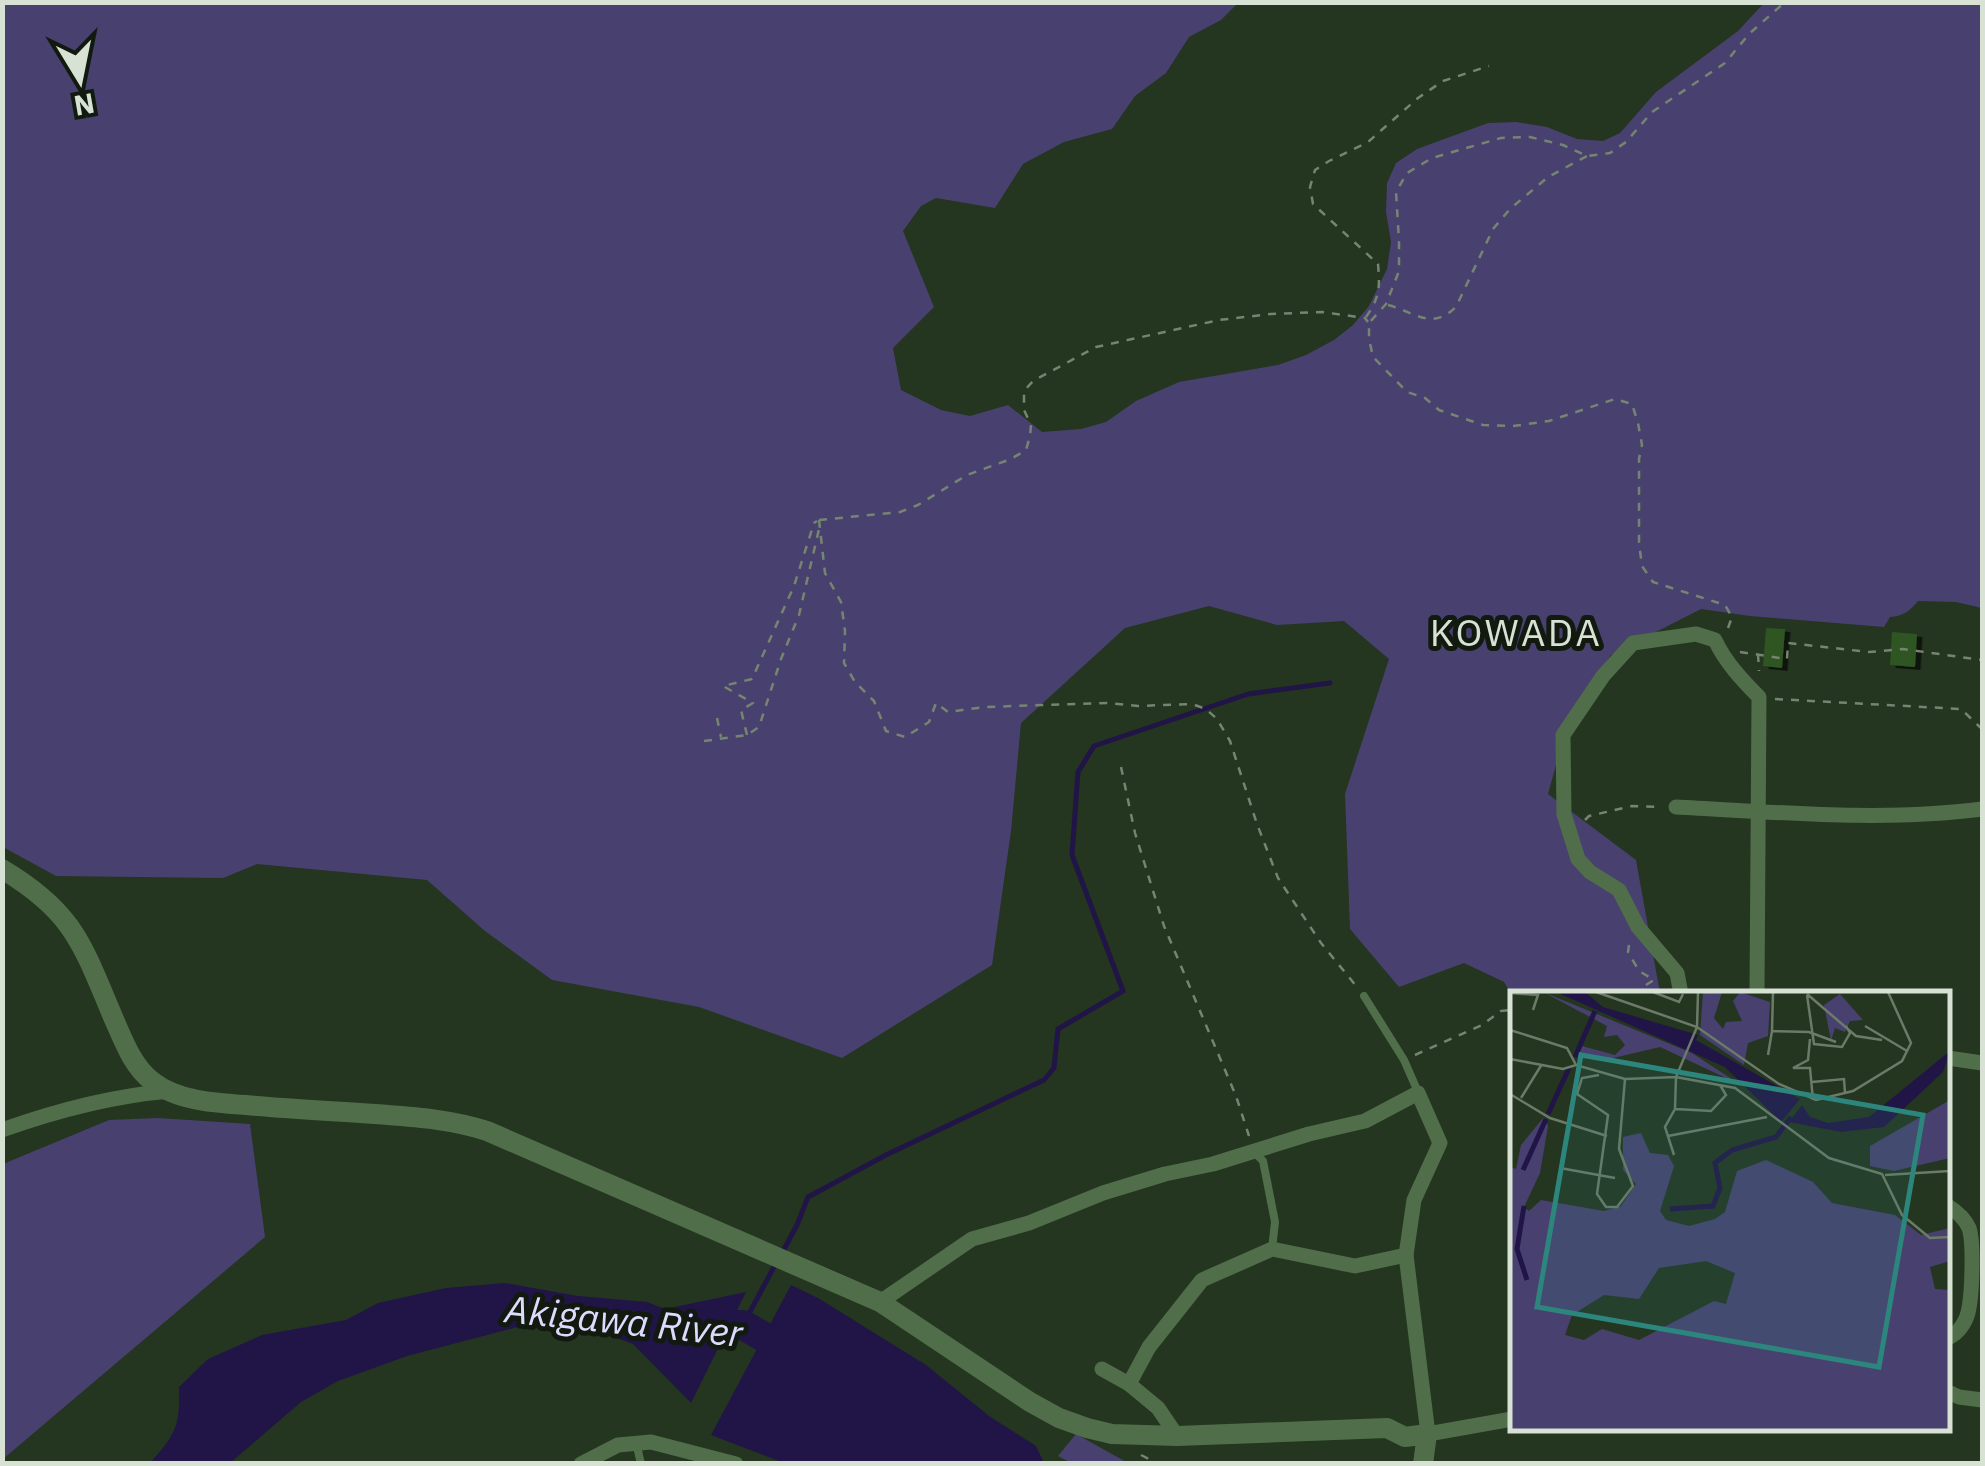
<svg xmlns="http://www.w3.org/2000/svg" width="1985" height="1466" viewBox="0 0 1985 1466" font-family="'IBM Plex Sans',sans-serif">
	<style>
		.green { fill: #48416f }
		.water { fill: #211547 }
		.lines { fill: none; stroke-linecap: round; stroke-linejoin: round }
		.stream { stroke: #211547; stroke-width: 5 }
		.river { stroke: #211547; stroke-width: 30 }
		.building { fill: #2d5523; filter: url(#shadow) }
		.path { stroke: #768472; stroke-width: 2.5; stroke-dasharray: 8 8; stroke-linecap: butt }
		.service { stroke: #506e49; stroke-width: 8 }
		.minor { stroke: #506e49; stroke-width: 15 }
		.tertiary { stroke: #506e49; stroke-width: 20 }
		.labels { text-anchor: middle; dominant-baseline: central; stroke-width: 10; stroke-linejoin: round; paint-order: stroke }
		.neighbourhood-label { font-size: 38px; letter-spacing: 2.5px; fill: #d7e2d4; stroke: #121a10 }
		.water-label { font-size: 38px; font-style: italic; fill: #dedafe; stroke: #121a10 }
		.inset-river { fill: none; stroke: #211547; stroke-width: 5 }
		.inset-road { fill: none; stroke: #6c7a68; stroke-width: 2.5 }
		.view { fill: #2d867d; fill-opacity: 0.15; stroke: #2d867d; stroke-width: 5 }
		.inset-edge { fill: none; stroke: #d7e2d4; stroke-width: 5 }
	</style>
	<defs>
		<filter id="shadow"><feDropShadow dx="5.5" dy="3" stdDeviation="0" flood-color="#0009"/></filter>
	</defs>
	<rect width="100%" height="100%" fill="#243520"/>
	<g class="green">
		<path d="M2 3H1238L1221 20 1189 37 1166 73 1135 96 1112 129 1064 142 1023 164 995 208 936 198 921 206 903 231 934 307 893 348 901 390 941 410 970 416 1008 405 1042 432 1081 429 1106 422 1136 401 1179 382 1278 365 1306 355 1334 340 1353 325 1369 306 1387 269 1391 242 1386 212 1387 183 1396 163 1417 149 1488 123 1516 122 1547 127 1577 139 1603 141 1620 133 1656 92 1738 31 1764 3H1982V608L1956 602 1918 601C1910 611 1903 616 1890 617L1884 627 1750 616 1701 609 1611 655 1570 714 1548 794 1636 860 1660 993 1512 995 1504 982 1464 963 1399 987 1350 929 1345 794 1389 659 1344 621 1277 625 1209 606 1125 628 1021 723 1011 831 992 965 842 1058 699 1007 552 980 485 931 427 880 257 864 223 878 56 876 3 847Z"/>
		<path d="M158 1118 250 1124 265 1237 3 1459V1164L109 1120Z"/>
		<path d="M1076 1434 1128 1463H1071L1058 1456Z"/>
	</g>
	<g class="water">
		<path d="M505 1283 578 1296 647 1302 665 1309 746 1292 691 1403 633 1344 609 1335 525 1325 407 1356 338 1381 301 1402 230 1463H150C176 1434 180 1426 179 1387L208 1359 262 1335 346 1320 378 1303 446 1288Z"/>
		<path d="M791 1285 818 1298 926 1365 989 1416 1036 1446 1044 1463H784L711 1435Z"/>
	</g>
	<g class="lines">
		<g class="stream">
			<path d="M781 1255 797 1225 808 1197 886 1155 1044 1080 1054 1068 1058 1029 1123 991 1072 855 1078 772 1094 746 1248 694 1330 683"/>
			<path d="M743 1325 775 1265"/>
		</g>
		<path class="river" d="M691 1326 743 1325 797 1356"/>
	</g>
	<g class="building">
		<path d="M1766 628 1785 629 1782 668 1763 666Z"/>
		<path d="M1892 632 1917 634 1915 667 1890 665Z"/>
	</g>
	<g class="lines">
		<g class="path">
			<path d="M1388 305C1415 312 1431 331 1456 307L1493 229 1510 209 1548 177 1587 156"/>
			<path d="M1366 317C1380 297 1380 287 1378 264L1313 204 1310 187 1315 170 1329 161 1368 142 1418 98 1443 81 1489 66"/>
			<path d="M819 520 825 573 841 602 845 631 844 663 855 682 874 701 886 731 905 737 929 722 936 703 948 712 984 707 1108 703 1138 706 1192 704 1206 709 1217 719 1230 741 1257 824 1278 878 1321 943 1357 987"/>
			<path d="M819 520 900 512 918 505 967 475 1011 459 1026 450 1030 436 1031 425 1024 410V391L1033 381 1096 347 1219 320 1271 314 1322 312 1365 318 1368 322"/>
			<path d="M1728 628 1732 617 1725 605 1653 582 1642 566 1639 543V459L1642 445 1638 423 1632 404 1615 399 1549 421 1513 426 1483 425 1439 410 1425 398 1407 392 1373 357 1369 339V323L1386 304 1399 271V241L1396 192 1407 173 1432 158 1501 138 1530 137 1563 145 1587 156 1610 153 1626 142 1652 112 1725 63 1749 34 1785 2"/>
			<path d="M1740 652 1787 659 1788 643 1869 652 1903 649 1982 660"/>
			<path d="M1758 654 1759 671"/>
			<path d="M1775 699 1961 709 1982 729"/>
			<path d="M717 718 721 737"/>
			<path d="M747 735 741 710 753 703 723 686 752 679 794 586 814 523 817 521"/>
			<path d="M704 741 747 735 759 727 781 659 799 615 819 529"/>
			<path d="M1121 767 1135 833 1164 926 1236 1096 1249 1136"/>
			<path d="M1585 820 1589 816 1632 806 1659 807"/>
			<path d="M1629 945 1628 952 1639 971 1654 980 1641 988 1645 994"/>
			<path d="M1415 1055 1482 1025 1501 1011 1512 1010"/>
			<path d="M1141 1455 1159 1464"/>
		</g>
		<g class="service">
			<path d="M1364 996 1404 1060 1418 1092"/>
			<path d="M1255 1153 1263 1161 1275 1222 1272 1249"/>
			<path d="M636 1442 641 1464"/>
		</g>
		<g class="minor">
			<path d="M1676 807C1777 812 1882 822 1982 809"/>
			<path d="M1681 994 1677 973 1638 927 1619 890 1590 872 1578 859 1564 814 1563 735 1603 676 1633 643 1696 634 1715 640C1725 662 1743 681 1759 697L1757 994"/>
			<path d="M1948 1058 1982 1063"/>
			<path d="M2 1130C58 1110 111 1096 170 1091"/>
			<path d="M1948 1206C1956 1211 1965 1219 1969 1228 1974 1242 1972 1292 1969 1308 1967 1321 1959 1333 1948 1338"/>
			<path d="M880 1302 972 1239 1029 1223 1103 1193 1165 1174 1213 1164 1309 1134 1365 1121 1418 1093 1440 1143 1414 1200 1406 1255 1428 1434 1512 1419"/>
			<path d="M1102 1369 1129 1384"/>
			<path d="M1948 1392 1959 1397 1982 1400"/>
			<path d="M1177 1436 1158 1408 1129 1384 1149 1347 1202 1280 1272 1249 1355 1266 1406 1255"/>
			<path d="M581 1464 618 1445 651 1442 736 1464"/>
		</g>
		<path class="tertiary" d="M2 869C74 912 82 944 113 1017 123 1039 132 1066 152 1081 177 1101 215 1103 246 1105 289 1109 332 1111 375 1114 413 1117 451 1119 487 1131L880 1302 1030 1402 1059 1418 1087 1428 1112 1434 1177 1436 1387 1428 1405 1437 1427 1434 1423 1464"/>
	</g>
	<g class="labels">
		<g class="neighbourhood-label">
			<text x="1516" y="631">KOWADA</text>
		</g>
		<g class="water-label">
			<text transform="translate(624 1320) rotate(6)">Akigawa River</text>
		</g>
	</g>
	<g transform="translate(1510 991)">
		<rect width="440" height="440" fill="#243520"/>
		<path d="M33 1 182 62 231 94 150 56 99 68 67 67 72 55 105 64 115 54 107 44 94 46 97 35ZM193 1H212L204 27 213 38 216 31 232 30 223 10 230 1 260 11 258 45 238 52 234 74 190 44ZM330 3 353 29 340 30 335 41 325 37 321 50 314 14ZM440 109V167L384 180 360 175V155ZM34 126 38 135 30 182 14 216 19 220 31 209 94 220 111 215 126 193 113 179V146L131 142 140 162 158 164 164 175 150 220 156 229 179 235 205 228 215 221 227 180 256 169 303 191 322 212 385 224 411 244 440 237V270L420 276 425 298 440 299V439H0V176L6 178 11 154ZM196 270 225 282 216 313 204 310 129 349 92 338 74 349 55 344 62 324 94 304 129 308 149 277Z" fill="#48416f" fill-rule="evenodd"/>
		<path d="M46 1H75L93 16 188 44 186 49 290 108 271 131 215 76ZM440 60 433 81 374 136 331 141 279 131 292 114 300 126 318 132 359 126Z" fill="#211547"/>
		<path class="inset-river" d="M65 66 85 20M38 123 59 77M13 179 36 128M14 215 7 258 17 289M160 218 203 215 210 197 205 172 222 159 266 146 281 126"/>
		<path class="inset-road" d="M86 1 187 36 269 93 306 109 343 100 392 70 401 52 378 1M143 1 169 11 173 3M188 1 187 36 166 86 225 97 319 167 372 183 392 224 420 247 440 246M0 2 28 4 23 19M297 3 346 45 372 49M297 4 304 53 332 56 340 42 336 35M355 35 397 60M0 39 57 57 66 74M262 40 263 1M300 48 298 69 283 77H300L303 109M258 64 262 40 299 41 326 51M0 68 53 78 66 74 115 88 166 86 165 118 155 136 164 164M89 84 72 87 67 103 98 124 87 203 96 216H107L123 195 109 158 115 88M302 91 334 88 335 102M0 103 40 127 97 145M11 107 32 73M165 118 201 120 216 104 210 94M158 145 257 126M50 177 105 187M375 184 440 180"/>
		<path class="view" d="M71 64 413 124 369 376 27 316Z"/>
		<rect width="440" height="440" class="inset-edge"/>
	</g>
	<rect width="1985" height="1466" fill="none" stroke="#d7e2d4" stroke-width="10"/>
	<g transform="translate(80 80) rotate(170)" stroke="#121a10" stroke-width="8" paint-order="stroke">
	<path d="M0-8L18 38L0 25L-18 38Z" fill="#d7e2d4"/>
	<text y="-15" font-size="28" font-weight="bold" text-anchor="middle" fill="#d7e2d4">N</text>
	</g>
</svg>
